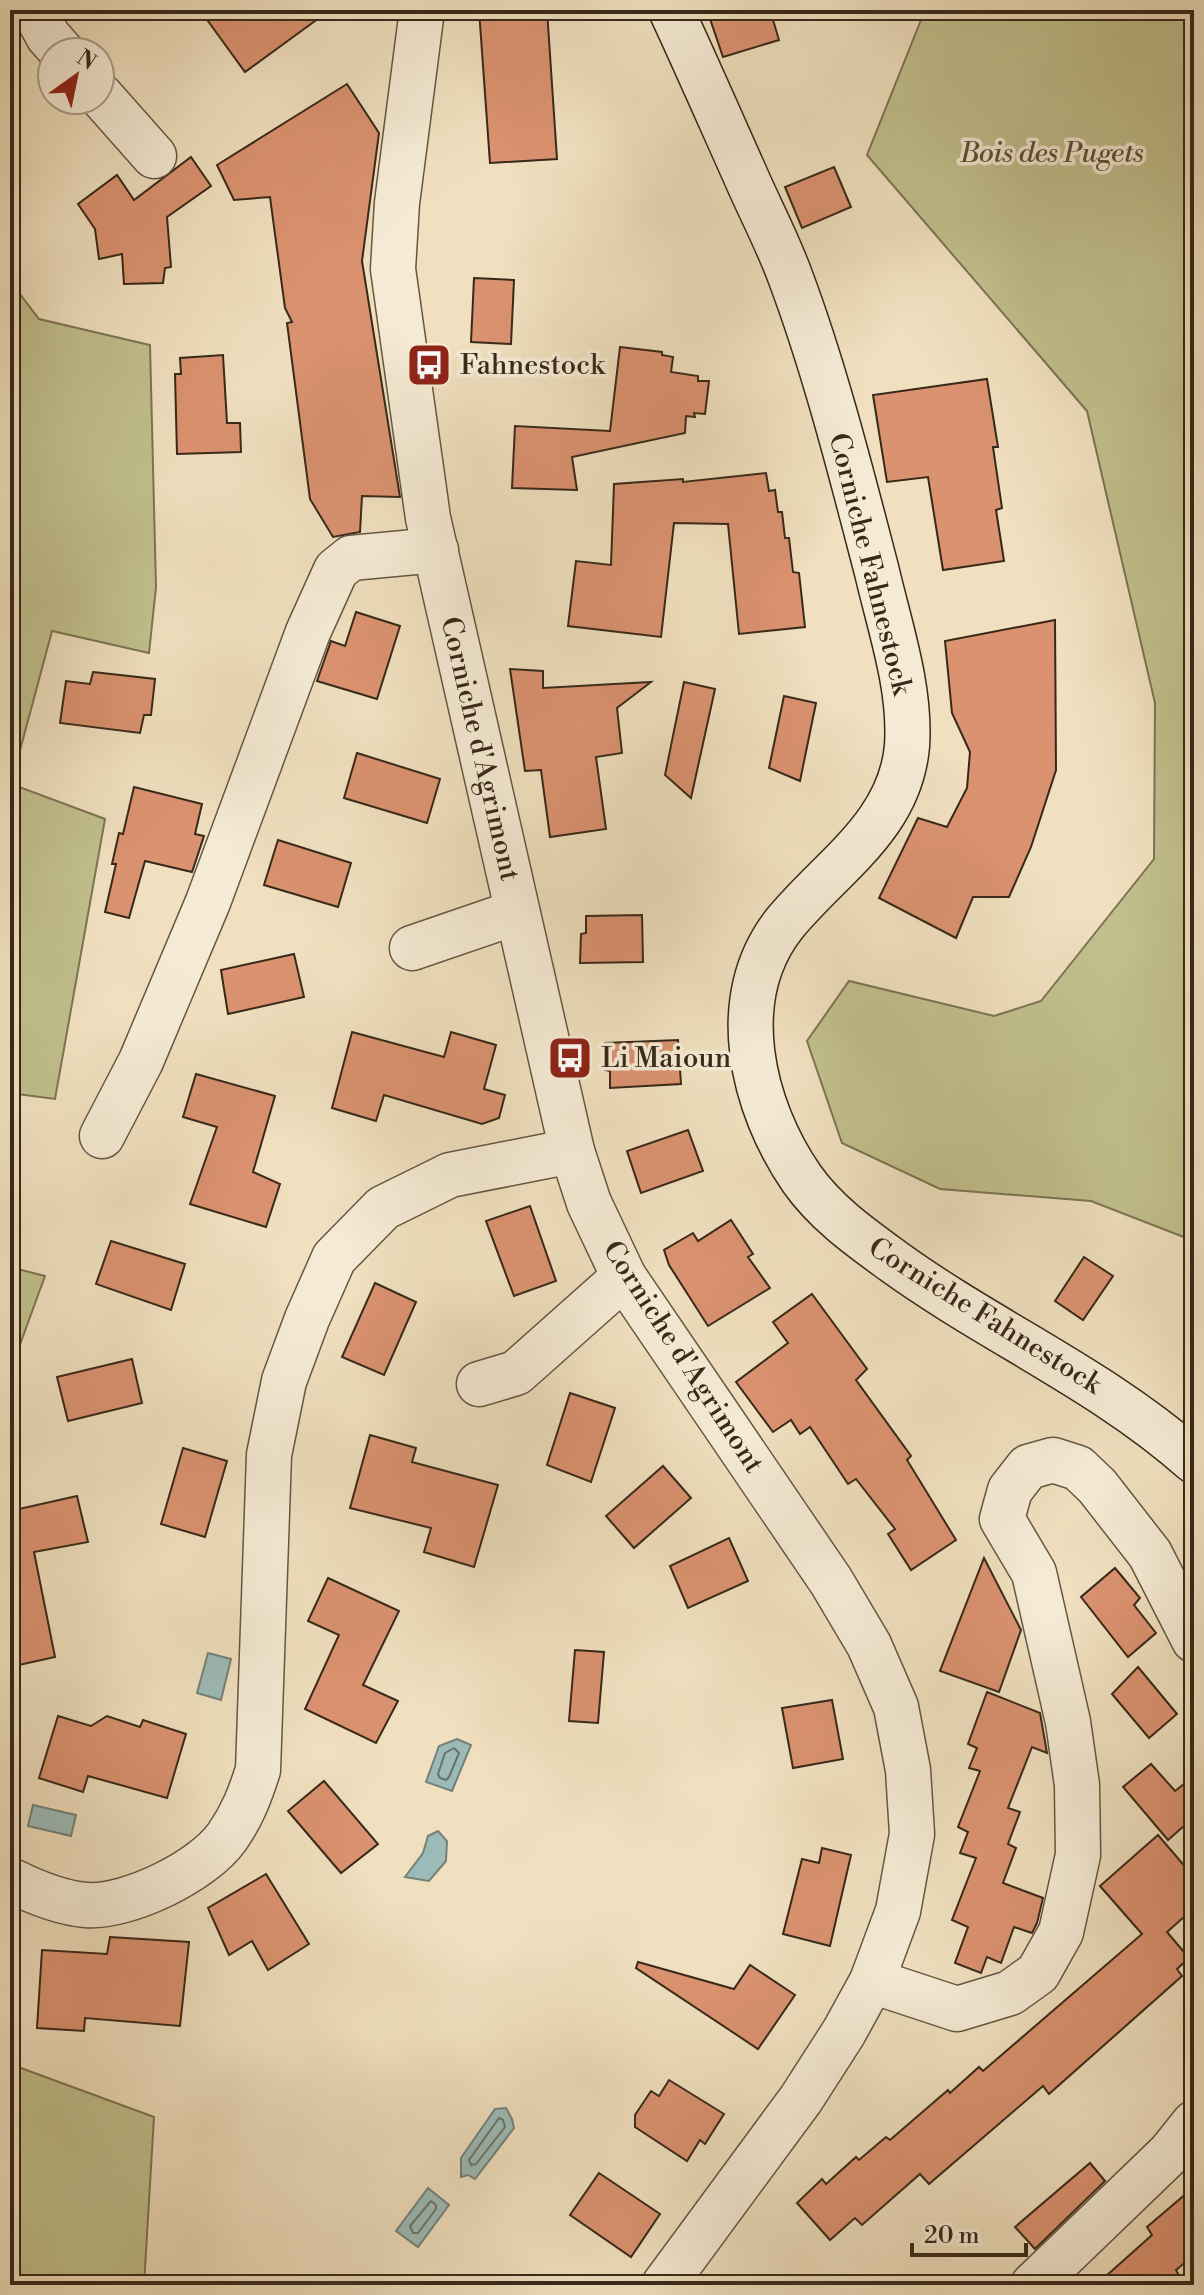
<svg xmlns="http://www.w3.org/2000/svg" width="1204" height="2295" viewBox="0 0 1204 2295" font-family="'Libre Bodoni',serif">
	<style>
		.green { fill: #c1c08d; stroke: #7c7453; stroke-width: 2 }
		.water { fill: #9cbbb8; stroke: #748178; stroke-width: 2 }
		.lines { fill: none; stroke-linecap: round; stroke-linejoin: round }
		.shore { stroke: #6a7268; stroke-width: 2 }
		.building { fill: #db9270; stroke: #372919; stroke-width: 2 }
		.minor-casing { stroke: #655742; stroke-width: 47 }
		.secondary-casing { stroke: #372919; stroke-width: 47 }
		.minor { stroke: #f5ebd5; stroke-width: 44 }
		.secondary { stroke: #f5ebd5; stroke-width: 44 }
		.labels { text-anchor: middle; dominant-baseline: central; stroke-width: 7; stroke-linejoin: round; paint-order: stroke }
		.park-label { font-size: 28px; font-style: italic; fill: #5a4f36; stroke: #f5ebd5 }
		.poi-label { font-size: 28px; fill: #372919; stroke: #f5ebd5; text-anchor: start }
		.street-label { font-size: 28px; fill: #372919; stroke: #f5ebd5 }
	</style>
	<rect width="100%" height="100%" fill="#f0e0bf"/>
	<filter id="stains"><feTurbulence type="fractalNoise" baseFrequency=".0025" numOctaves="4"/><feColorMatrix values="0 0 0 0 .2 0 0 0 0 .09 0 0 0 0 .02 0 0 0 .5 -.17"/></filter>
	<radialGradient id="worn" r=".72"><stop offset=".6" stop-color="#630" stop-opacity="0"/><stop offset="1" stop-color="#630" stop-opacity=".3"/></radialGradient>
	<g class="green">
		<path d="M925 10H1194V1241L1091 1201 940 1189 842 1143 807 1041 849 981 994 1016 1041 1001 1154 859 1155 703 1087 411 867 155Z"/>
		<path d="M10 281 39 319 150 345 156 587 149 653 52 631 11 784 105 819 55 1099 10 1093Z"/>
		<path d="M10 1267 45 1276 10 1372Z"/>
		<path d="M10 2064 154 2117 144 2285H10Z"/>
	</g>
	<g class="water">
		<path d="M208 1653 231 1659 221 1700 197 1693Z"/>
		<path d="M457 1739 471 1745 452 1791 426 1782 439 1746Z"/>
		<path d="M33 1805 76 1815 71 1836 28 1826Z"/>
		<path d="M438 1831 447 1841 446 1861 429 1881 405 1877 423 1853 428 1836Z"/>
		<path d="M506 2108 512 2119 514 2128 475 2179 468 2175 461 2177V2158L495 2109Z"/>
		<path d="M428 2188 449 2205 418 2247 396 2231Z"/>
	</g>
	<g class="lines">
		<g class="shore">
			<path d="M454 1748 459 1753 449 1777 446 1780 440 1778 438 1774 445 1753Z"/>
			<path d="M499 2118 503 2120 505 2127 476 2164 471 2165 469 2160Z"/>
			<path d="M431 2201 436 2205V2209L418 2233H413L410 2226Z"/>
		</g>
	</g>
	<g class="building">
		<path d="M200 10H330L245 72Z"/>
		<path d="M479 10H547L557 159 490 163Z"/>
		<path d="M707 10H770L779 40 723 57Z"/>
		<path d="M347 84 379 133 362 261 400 497 362 496 360 532 333 537 310 499 287 323 292 322 285 308 270 197 234 200 217 165Z"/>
		<path d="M191 157 211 186 167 217 171 267 165 268 163 283 124 284 122 254 99 259 95 229 78 204 117 175 134 200Z"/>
		<path d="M834 167 851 207 802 228 785 187Z"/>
		<path d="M474 278 514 280 511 344 471 342Z"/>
		<path d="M620 347 662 352V355L673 357 671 372 698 376V381H709L705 414 694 413 695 417 686 416 685 433 572 457 577 490 512 488 515 426 610 431Z"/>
		<path d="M223 355 227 423H240L241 452 177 454 175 374H181L180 358Z"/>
		<path d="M987 379 998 447H993L1002 508 996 510 1004 561 943 570 928 477 887 482 873 395Z"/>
		<path d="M766 473 769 491 775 490 778 512H782L785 538H789L793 572 799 573 805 627 739 634 728 524 674 523 661 637 568 626 576 561 611 565 614 484 683 479V482Z"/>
		<path d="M356 612 400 626 377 699 317 681 331 641 345 646Z"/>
		<path d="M1055 620 1056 770 1031 847 1009 897H973L956 938 879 898 918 818 947 827 967 788 970 752 952 713 945 641Z"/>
		<path d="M510 669 543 671V688L651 682 617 708 622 753 596 757 606 829 550 837 541 770 525 771Z"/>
		<path d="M93 672 155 679 151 715H144L140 733 60 723 66 681 90 684Z"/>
		<path d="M684 682 715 689 691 798 665 775Z"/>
		<path d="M784 696 816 703 800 781 769 768Z"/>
		<path d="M357 753 440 779 427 823 344 798Z"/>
		<path d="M134 787 202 804 195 834 204 836 192 872 145 861 129 918 105 912 116 864H112L119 833 123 834Z"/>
		<path d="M278 840 351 863 338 907 264 885Z"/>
		<path d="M642 915 643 962 580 963 581 934 586 933V916Z"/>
		<path d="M294 954 304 997 228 1014 221 970Z"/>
		<path d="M352 1032 444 1057 451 1032 496 1045 484 1089 505 1095 499 1118 482 1124 384 1095 376 1121 332 1108Z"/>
		<path d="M678 1040 681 1084 610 1088V1071L605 1070V1043Z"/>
		<path d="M196 1074 275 1096 253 1172 280 1184 266 1227 190 1204 217 1127 183 1117Z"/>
		<path d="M688 1130 703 1171 641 1193 627 1151Z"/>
		<path d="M530 1206 556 1281 514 1296 486 1221Z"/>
		<path d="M731 1220 753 1254 748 1257 770 1288 708 1326 669 1265 664 1250 693 1233 698 1241Z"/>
		<path d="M111 1241 185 1264 171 1310 96 1284Z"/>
		<path d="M1084 1257 1113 1276 1083 1320 1055 1301Z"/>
		<path d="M375 1283 416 1302 384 1375 342 1357Z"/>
		<path d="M812 1294 867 1369 856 1380 911 1456 907 1460 956 1540 911 1570 888 1534 895 1529 856 1479 848 1484 810 1427 800 1434 791 1420 773 1432 736 1382 788 1343 773 1322Z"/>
		<path d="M132 1359 142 1403 68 1421 57 1377Z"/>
		<path d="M570 1393 615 1408 591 1482 547 1465Z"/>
		<path d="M370 1435 416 1448 412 1462 498 1485 474 1567 424 1552 431 1528 350 1508Z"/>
		<path d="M183 1448 227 1461 205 1537 161 1524Z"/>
		<path d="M663 1466 691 1498 634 1548 606 1516Z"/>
		<path d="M77 1496 88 1542 34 1552 55 1657 10 1667V1597H13L10 1511Z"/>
		<path d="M729 1538 748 1581 688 1608 670 1566Z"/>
		<path d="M984 1558 1021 1630 999 1692 940 1671Z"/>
		<path d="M1115 1568 1140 1598 1134 1605 1156 1633 1128 1657 1081 1597Z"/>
		<path d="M328 1578 399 1611 363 1685 398 1701 376 1743 305 1709 339 1635 308 1621Z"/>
		<path d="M575 1650 604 1652 598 1723 569 1721Z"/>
		<path d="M1138 1667 1177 1714 1149 1738 1112 1694Z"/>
		<path d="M987 1692 1040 1713 1047 1753 1032 1747 1008 1808 1020 1812 1008 1844 1016 1848 1003 1883 1043 1898 1037 1923 1032 1933 1014 1927 1001 1963 987 1957 981 1973 955 1963 968 1927 952 1920 976 1858 960 1853 968 1832 958 1827 980 1771 969 1768 977 1748 968 1744Z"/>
		<path d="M832 1700 843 1759 793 1768 782 1708Z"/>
		<path d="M58 1716 91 1726 107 1716 140 1727 143 1720 186 1734 167 1798 88 1776 83 1792 39 1778Z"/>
		<path d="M1151 1764 1175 1791 1194 1776V1817L1168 1840 1123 1787Z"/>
		<path d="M324 1781 378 1844 341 1873 288 1811Z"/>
		<path d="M1158 1835 1194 1877V1908L1167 1932 1189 1958 1177 1969 1182 1976 1049 2094 1043 2086 929 2184 920 2174 862 2225 855 2218 830 2240 797 2203 822 2179 826 2184 856 2157 859 2160 886 2137 890 2140 948 2090 950 2093 979 2067 983 2071 1142 1934 1100 1886Z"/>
		<path d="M822 1848 851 1855 830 1946 783 1934 802 1859 819 1863Z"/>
		<path d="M266 1874 309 1944 268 1970 252 1941 229 1955 208 1908Z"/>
		<path d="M110 1937 189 1942 180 2026 85 2018 84 2031 37 2028 42 1950 107 1954Z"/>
		<path d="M638 1962 734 1989 750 1965 795 1995 758 2049 636 1968Z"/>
		<path d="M669 2080 724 2114 705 2144 700 2140 687 2161 635 2127V2115L651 2091 659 2096Z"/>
		<path d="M1090 2163 1105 2181 1035 2249 1015 2227Z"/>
		<path d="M599 2173 660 2214 631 2257 570 2215Z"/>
		<path d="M1194 2187V2255L1176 2270 1184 2285H1096L1152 2235 1147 2227Z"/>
	</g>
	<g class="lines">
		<g class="minor-casing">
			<g id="minor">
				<path d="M34 10 48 36 62 52"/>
				<path d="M422 10 397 203 393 269 428 518 572 1151 589 1203 624 1277 831 1581 869 1645 896 1707 908 1770 912 1834 898 1911 872 1981 844 2032 801 2099 664 2285"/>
				<path d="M100 95 154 156"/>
				<path d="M412 948 517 912"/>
				<path d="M102 1136 141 1061 208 902 308 632 336 570 351 558 436 550"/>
				<path d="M479 1384 516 1373 624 1277"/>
				<path d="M10 1880C32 1891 61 1903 86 1905 128 1908 203 1871 227 1837 242 1816 250 1795 258 1770L269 1455 284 1381 307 1319 334 1258 383 1208 450 1175 572 1151"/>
				<path d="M872 1981 957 2009 1010 1993 1038 1973 1061 1932 1078 1855 1077 1785 1068 1722 1034 1573 1002 1519 1010 1490 1028 1467 1053 1460 1078 1468 1097 1486 1150 1554 1194 1640"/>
				<path d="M1033 2285 1170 2153 1194 2123"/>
			</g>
		</g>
		<g class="secondary-casing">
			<path id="secondary" d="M671 10C697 66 722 123 747 179 761 211 778 243 790 276 825 369 852 476 877 572 890 628 911 688 907 746 900 826 832 866 785 923 725 998 752 1107 802 1179 826 1213 860 1237 893 1261 991 1332 1103 1380 1194 1461"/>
		</g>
		<use href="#minor" class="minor"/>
		<use href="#secondary" class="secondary"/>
	</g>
	<defs>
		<g id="bus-square" transform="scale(2.3)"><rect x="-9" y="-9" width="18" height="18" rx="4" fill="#8f2418" stroke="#f5ebd5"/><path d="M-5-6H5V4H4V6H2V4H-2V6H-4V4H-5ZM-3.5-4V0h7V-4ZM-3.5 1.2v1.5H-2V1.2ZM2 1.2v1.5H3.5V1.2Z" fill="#fff"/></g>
	</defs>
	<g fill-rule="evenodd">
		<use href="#bus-square" x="429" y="365"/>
		<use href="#bus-square" x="570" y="1058"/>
	</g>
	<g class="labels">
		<g class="park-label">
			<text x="1052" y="153">Bois des Pugets</text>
		</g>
		<g class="poi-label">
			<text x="460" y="365">Fahnestock</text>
			<text x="601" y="1058">Li Maioun</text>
		</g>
		<g class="street-label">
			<text transform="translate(870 564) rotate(76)">Corniche Fahnestock</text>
			<text transform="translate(480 749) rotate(77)">Corniche d'Agrimont</text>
			<text transform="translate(985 1316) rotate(32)">Corniche Fahnestock</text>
			<text transform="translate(683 1357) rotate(57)">Corniche d'Agrimont</text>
		</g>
	</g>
	<rect width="1204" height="2295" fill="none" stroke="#f0e0bf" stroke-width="40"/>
	<rect x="12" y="12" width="1180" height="2271" fill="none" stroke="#372919" stroke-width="4"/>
	<rect x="20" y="20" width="1164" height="2255" fill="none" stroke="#372919" stroke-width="2"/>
	<g transform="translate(76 76) rotate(33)"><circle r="38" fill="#f5ebd5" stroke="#a99d8a" stroke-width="2"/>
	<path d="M0-6L14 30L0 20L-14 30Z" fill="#8f2418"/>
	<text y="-12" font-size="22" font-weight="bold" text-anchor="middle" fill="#372919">N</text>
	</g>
	<path d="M912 2243v12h114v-12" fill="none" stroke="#372919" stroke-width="4"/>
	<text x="924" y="2243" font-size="24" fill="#372919" stroke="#f5ebd5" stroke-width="6" paint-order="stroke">20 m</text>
	<rect width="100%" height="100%" filter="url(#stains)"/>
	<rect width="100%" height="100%" fill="url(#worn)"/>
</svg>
